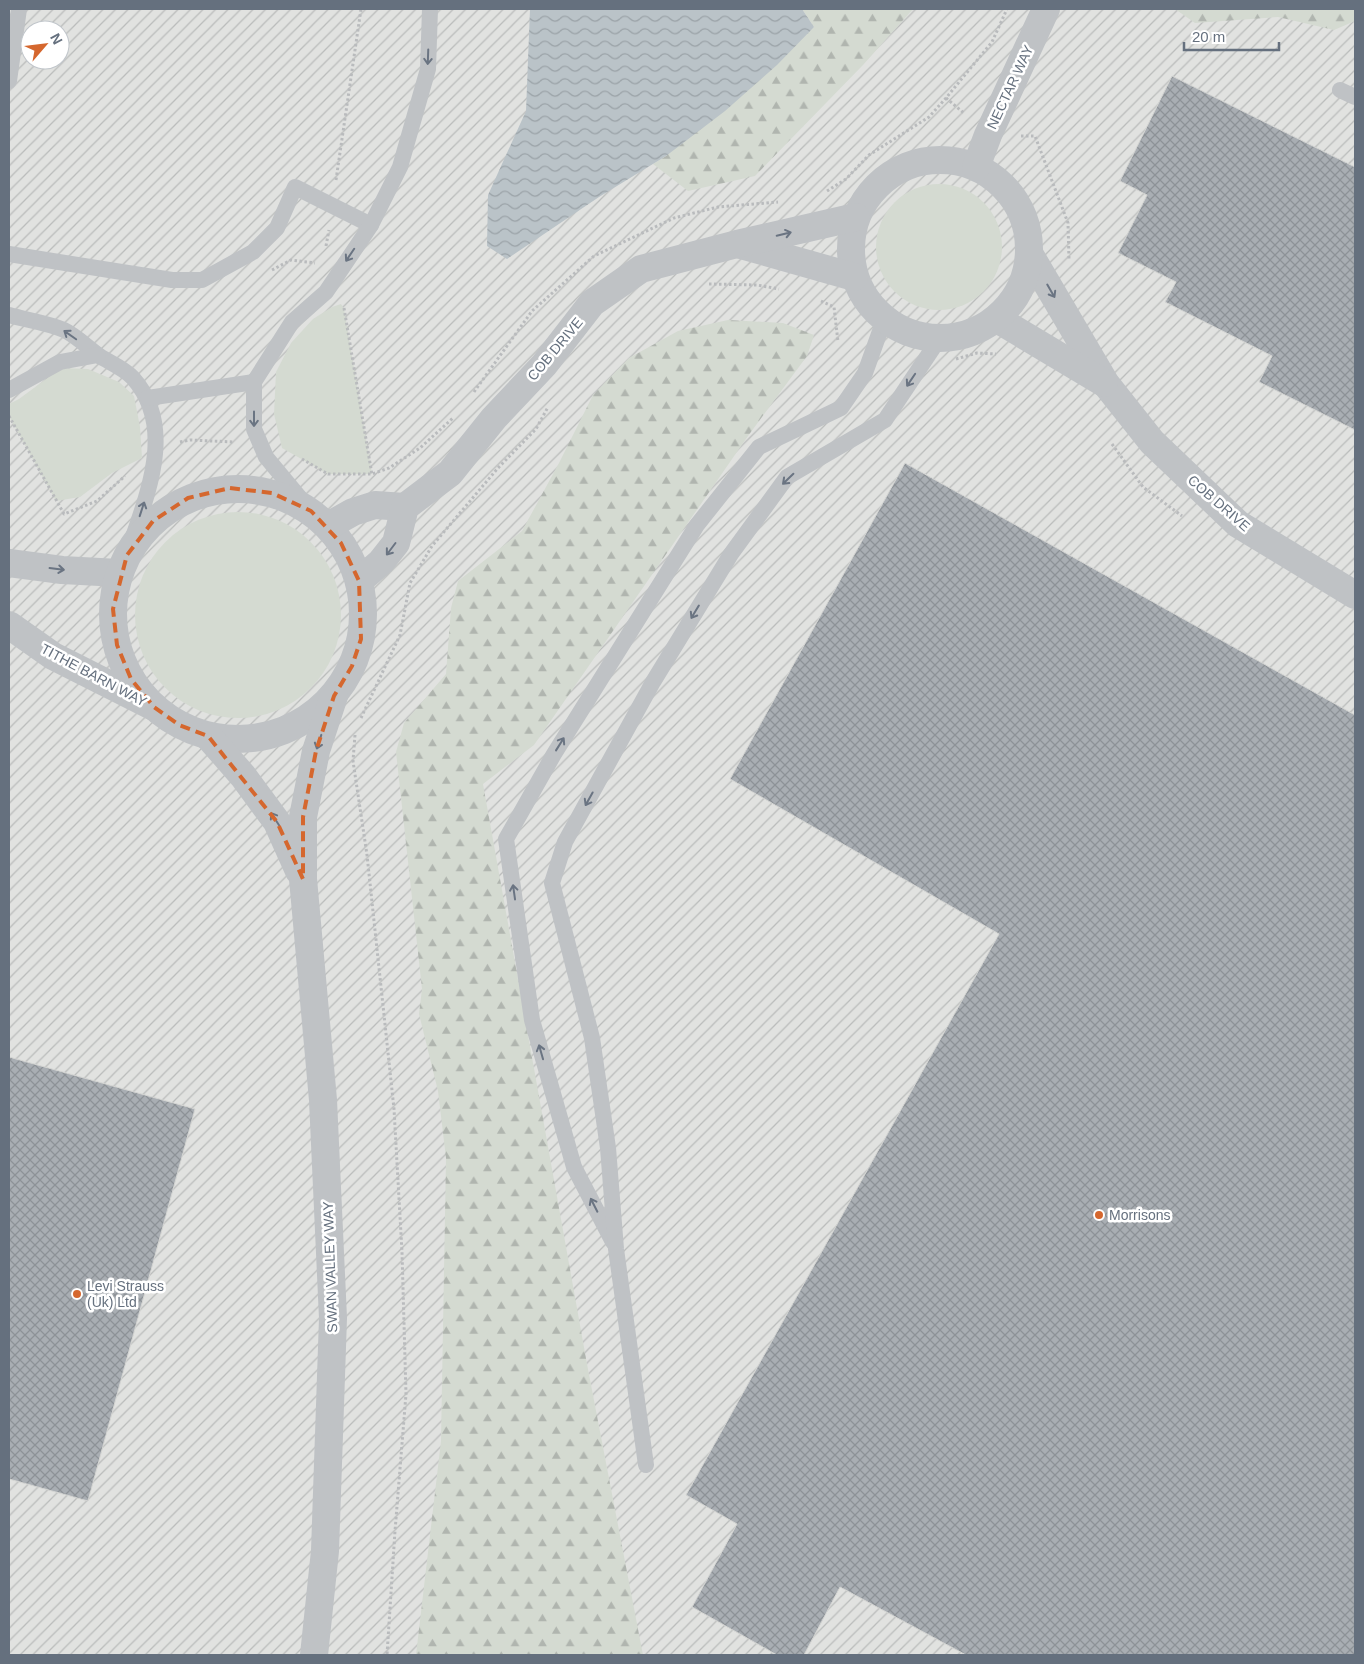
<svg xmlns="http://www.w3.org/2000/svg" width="1364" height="1664" viewBox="0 0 1364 1664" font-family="Arial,sans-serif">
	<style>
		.industrial { fill: url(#industrial-furrows); fill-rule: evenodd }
		.grass { fill: #d4dad1 }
		.forest { fill: url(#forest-firs) }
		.water { fill: url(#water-waves) }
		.building { fill: url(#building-cross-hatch); stroke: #d4d5d3 }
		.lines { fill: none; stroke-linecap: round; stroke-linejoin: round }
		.path { stroke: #b9bbbd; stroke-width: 3; stroke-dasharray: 2.5 2.5; stroke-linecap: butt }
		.service { stroke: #bfc2c5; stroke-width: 16 }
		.minor { stroke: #bfc2c5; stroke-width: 28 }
		.tertiary { stroke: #bfc2c5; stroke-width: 28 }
		.oneway { stroke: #6a7482 }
		.marked { fill: none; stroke: #d5672e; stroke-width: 4; stroke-dasharray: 10 6; stroke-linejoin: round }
		.poi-dot { fill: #d5672e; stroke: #fff; stroke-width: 2 }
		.labels { text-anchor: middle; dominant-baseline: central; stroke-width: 5; stroke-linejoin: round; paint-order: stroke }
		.street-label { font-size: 14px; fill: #65707e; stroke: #fff }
		.poi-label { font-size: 14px; fill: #65707e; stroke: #fff; text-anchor: start }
	</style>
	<defs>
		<pattern id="industrial-furrows" width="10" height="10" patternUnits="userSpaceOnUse" patternTransform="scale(1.25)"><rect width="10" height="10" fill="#e1e2e0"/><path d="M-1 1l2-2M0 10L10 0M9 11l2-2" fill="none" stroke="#babcbb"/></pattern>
		<pattern id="forest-firs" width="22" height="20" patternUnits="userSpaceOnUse" patternTransform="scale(1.25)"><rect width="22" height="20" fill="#d4dad1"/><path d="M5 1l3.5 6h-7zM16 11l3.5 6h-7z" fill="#b0b5af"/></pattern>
		<pattern id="water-waves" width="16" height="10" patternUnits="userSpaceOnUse" patternTransform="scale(1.25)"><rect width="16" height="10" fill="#bac3c8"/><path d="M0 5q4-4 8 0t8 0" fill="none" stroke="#9ba3a8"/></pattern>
		<pattern id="building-cross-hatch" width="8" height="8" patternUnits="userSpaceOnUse" patternTransform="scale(1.25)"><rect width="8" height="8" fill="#a9aeb3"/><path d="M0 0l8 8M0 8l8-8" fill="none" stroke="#8d9297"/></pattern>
	</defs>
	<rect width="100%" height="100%" fill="#f3f3f0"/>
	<path class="industrial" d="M9 9H1355V1655H9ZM30 30H60V60H30Z"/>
	<g class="grass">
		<circle cx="939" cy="247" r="63"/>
		<path d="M341 304 344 309 372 474H328L282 448 274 414 276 372 291 343 313 319 332 307Z"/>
		<path d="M61 368 88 369 119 382 134 396 140 427 142 458 112 473 80 497 56 501 9 416V404L19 399Z"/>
		<circle cx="238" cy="615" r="103"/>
	</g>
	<g class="forest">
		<path d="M802 9H913L863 65 755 176 688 191 653 164 666 156 814 27Z"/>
		<path d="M1175 9H1355V21L1334 30 1278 17 1195 23Z"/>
		<path d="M728 320 783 323 814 335 807 356 748 436 534 745 483 784 587 1364 643 1655H416L441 1441 446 1158 438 1091 419 1014 422 989 396 752 404 723 446 674 451 608 458 581 522 531 559 463 593 395 629 358 678 331Z"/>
	</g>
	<path class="water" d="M530 9H802L814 27 777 65 725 111 666 156 599 197 507 259 487 246 488 195 526 111Z"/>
	<g class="building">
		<path d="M1172 76 1355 167V430L1259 382 1272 356 1165 302 1176 282 1118 253 1147 195 1120 181Z"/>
		<path d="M905 463 1355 715V1655H966L840 1587 804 1655H777L692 1607 737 1524 686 1495 999 934 730 779Z"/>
		<path d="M9 1057 195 1109 88 1501 9 1479Z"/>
	</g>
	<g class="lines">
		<g class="path">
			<path d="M946 98 965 114"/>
			<path d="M1021 136H1035L1068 223 1069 260"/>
			<path d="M336 180 361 9"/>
			<path d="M827 191 846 179 869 155 929 117 946 98 992 42 1007 9"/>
			<path d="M326 246 329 230"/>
			<path d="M272 270 291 260 315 263"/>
			<path d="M709 284 757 285 779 289"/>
			<path d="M821 301 834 307 838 342"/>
			<path d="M344 308 372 475"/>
			<path d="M956 359 977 353 996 354"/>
			<path d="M474 392 532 311 594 256 674 218 718 207 778 202"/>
			<path d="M9 416 64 514 97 501 125 476"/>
			<path d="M180 442 190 440 234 442"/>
			<path d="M1112 444 1143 487 1182 516"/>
			<path d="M302 459 328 474H372L389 468 420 448 453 418"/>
			<path d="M361 718 400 635 410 583 432 546 498 468 536 429 548 407"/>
			<path d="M355 735 353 761 367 855 394 1109 402 1252 406 1394 395 1531 387 1655"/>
		</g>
		<g class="service">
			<path d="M9 81 19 9"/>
			<path d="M1340 90 1355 97"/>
			<path d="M9 254 172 280H202L253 252 277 228 295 187 371 225"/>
			<path d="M9 315C26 320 48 323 64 330 77 336 89 349 101 357 111 363 125 369 133 378 178 429 145 499 127 555"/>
			<path d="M9 390 60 362 98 355"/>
			<path d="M148 398 254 382"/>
			<path d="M311 511 266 457 254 429V382L292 322 326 292 371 225 400 167 428 69 430 9"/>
			<path d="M613 1242 574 1167 532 1020 506 839 554 754 697 525 759 447 841 408 865 373 884 320"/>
			<path d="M646 1465 616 1249 608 1148 592 1038 552 883 565 842 653 682 731 554 787 477 885 420 939 339"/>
		</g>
		<g class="minor">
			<path d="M1030 255 1106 384 1152 442 1238 524 1355 595"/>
			<path d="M997 319 1104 383"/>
			<path d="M9 563 62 570 119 573"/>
			<path d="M9 625 53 656 154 707"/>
		</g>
		<g class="tertiary">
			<circle cx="940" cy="249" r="89"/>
			<path d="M976 167 988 135 1046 9"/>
			<path d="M741 245 854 277"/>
			<circle cx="238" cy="614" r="125"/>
			<path d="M328 526 353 512 375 505 405 507"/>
			<path d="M359 581 381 562 396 543 405 507 450 473 494 418 544 365 592 303 641 269 737 244 856 217"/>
			<path d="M208 736 243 776 277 822 299 871"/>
			<path d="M314 1655 325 1551 333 1318 323 1100 303 879V817L316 751 334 696"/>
		</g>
	</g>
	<defs><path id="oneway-shaft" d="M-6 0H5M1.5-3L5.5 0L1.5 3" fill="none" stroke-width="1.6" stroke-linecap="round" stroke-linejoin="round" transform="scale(1.25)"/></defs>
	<g class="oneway">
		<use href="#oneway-shaft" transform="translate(428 57) rotate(92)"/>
		<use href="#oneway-shaft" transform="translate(784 234) rotate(-13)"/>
		<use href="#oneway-shaft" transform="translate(350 255) rotate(124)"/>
		<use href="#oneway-shaft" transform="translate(1051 291) rotate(60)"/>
		<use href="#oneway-shaft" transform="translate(70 335) rotate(-145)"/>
		<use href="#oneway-shaft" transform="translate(911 380) rotate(124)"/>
		<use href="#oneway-shaft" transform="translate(254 419) rotate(90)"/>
		<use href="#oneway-shaft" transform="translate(788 479) rotate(136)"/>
		<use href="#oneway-shaft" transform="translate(142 509) rotate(-72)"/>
		<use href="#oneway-shaft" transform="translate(391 549) rotate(127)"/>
		<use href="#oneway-shaft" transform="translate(57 569) rotate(7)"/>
		<use href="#oneway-shaft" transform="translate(695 612) rotate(121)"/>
		<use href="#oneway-shaft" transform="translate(319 742) rotate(108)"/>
		<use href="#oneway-shaft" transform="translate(560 744) rotate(-58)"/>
		<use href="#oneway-shaft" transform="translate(589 799) rotate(119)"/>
		<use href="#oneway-shaft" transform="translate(275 819) rotate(-123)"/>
		<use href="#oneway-shaft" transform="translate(514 892) rotate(-98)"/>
		<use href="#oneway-shaft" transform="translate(541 1052) rotate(-106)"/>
		<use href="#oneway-shaft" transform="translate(594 1205) rotate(-117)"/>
	</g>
	<path class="marked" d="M230 488 272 493 311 511 341 543 359 581 361 639 352 666 334 696 316 751 303 817V879L277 822 208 736 179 725 154 707 131 679 117 645 113 609 127 555 153 521 188 498Z"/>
	<g class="poi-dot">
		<circle cx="1099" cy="1215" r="5"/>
		<circle cx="77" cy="1294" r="5"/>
	</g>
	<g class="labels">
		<g class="street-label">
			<text transform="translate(1010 87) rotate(-65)">NECTAR WAY</text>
			<text transform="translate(555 349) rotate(-50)">COB DRIVE</text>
			<text transform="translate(1219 503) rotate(41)">COB DRIVE</text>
			<text transform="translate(94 675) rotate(28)">TITHE BARN WAY</text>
			<text transform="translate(330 1267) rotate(-92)">SWAN VALLEY WAY</text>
		</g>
		<g class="poi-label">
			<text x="1109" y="1215">Morrisons</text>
			<text x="87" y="1286">Levi Strauss<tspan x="87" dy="16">(Uk) Ltd</tspan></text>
		</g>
	</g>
	<rect width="1364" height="1664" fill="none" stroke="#65707e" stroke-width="20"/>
	<g transform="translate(45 45) rotate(62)"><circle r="24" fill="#ffffff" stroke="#c1c6cb"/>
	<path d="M0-4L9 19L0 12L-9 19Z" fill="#d5672e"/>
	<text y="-8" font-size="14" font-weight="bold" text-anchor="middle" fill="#65707e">N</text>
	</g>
	<path d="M1184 42v8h95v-8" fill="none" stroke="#65707e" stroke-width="2.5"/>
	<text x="1192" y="42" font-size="15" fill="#65707e" stroke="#ffffff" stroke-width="4" paint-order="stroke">20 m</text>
</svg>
